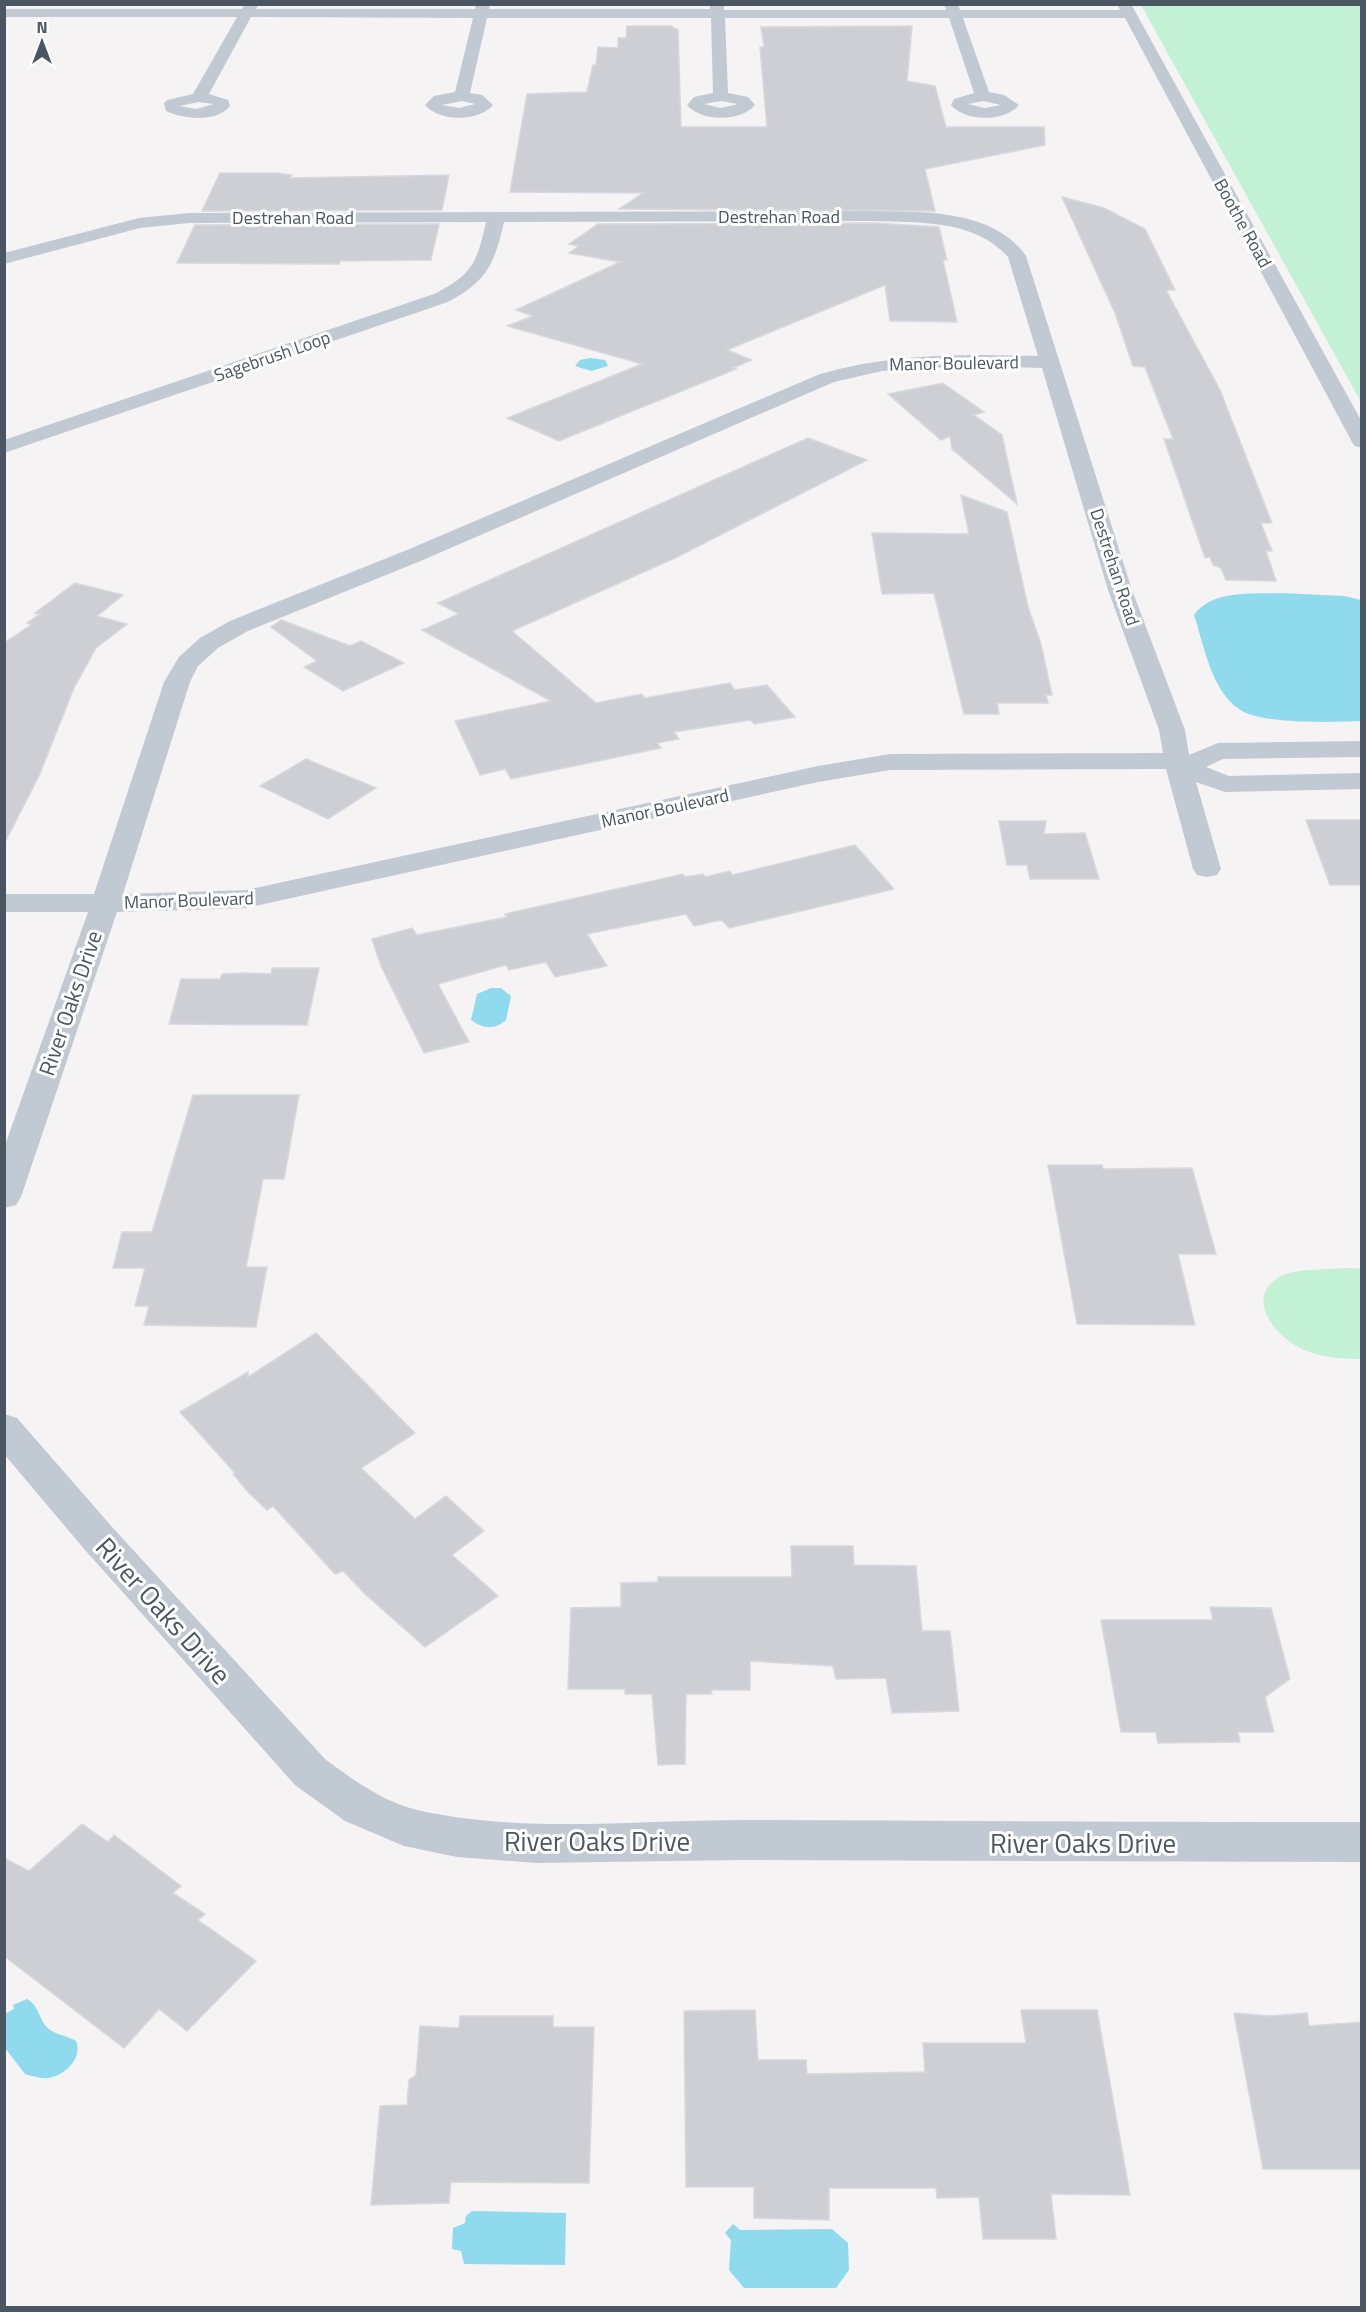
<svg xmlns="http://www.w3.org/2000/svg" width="1366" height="2312" viewBox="0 0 1366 2312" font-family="'Titillium Web',sans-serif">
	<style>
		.green { fill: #c3f1d5 }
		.water { fill: #90daee }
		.building { fill: #cdcfd5; stroke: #d7d9de; stroke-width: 1.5 }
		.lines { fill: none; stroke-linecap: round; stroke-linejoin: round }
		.minor { fill: #c1cad2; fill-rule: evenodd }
		.labels { text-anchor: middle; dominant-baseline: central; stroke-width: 6; stroke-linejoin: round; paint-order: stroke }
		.far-street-label { font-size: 18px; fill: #4a5661; stroke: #fff }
		.street-label { font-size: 22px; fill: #4a5661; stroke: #fff }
		.near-street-label { font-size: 27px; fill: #4a5661; stroke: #fff }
	</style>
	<rect width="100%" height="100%" fill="#f5f3f3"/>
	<g class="green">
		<path d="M1141 5H1361V402Z"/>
		<path d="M1361 1269V1359C1339 1359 1314 1357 1295 1345 1273 1332 1248 1300 1276 1279 1288 1270 1311 1270 1325 1269 1337 1269 1350 1267 1361 1269Z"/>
	</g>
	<g class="water">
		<path d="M590 358 605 360 608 366 591 371 575 366 580 360Z"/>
		<path d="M1282 593 1344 596 1361 600V721C1333 722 1261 725 1239 709 1211 690 1204 645 1194 615 1212 589 1254 594 1282 593Z"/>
		<path d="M491 988H501L511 996 506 1020C494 1031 482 1028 471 1020L477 994Z"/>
		<path d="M27 1999C39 2005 39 2021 49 2029 56 2035 68 2036 76 2041 83 2058 65 2076 48 2078 41 2079 32 2076 25 2074L5 2048V2014L14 2009 13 2005Z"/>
		<path d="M472 2211 566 2213 565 2265 464 2264 461 2251 452 2249 453 2228 465 2223 466 2216Z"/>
		<path d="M733 2224 740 2230 832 2229 848 2243 849 2270 836 2288H744L729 2270 731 2240 725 2233Z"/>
	</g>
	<g class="building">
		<path d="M627 26H671L678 30 681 127H767L760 47H764L761 27 912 26 907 81 935 86 946 127H1044L1045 145 925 169 935 211 619 209 643 193 510 192 527 94 587 92 593 65H596L598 47 618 48V38H626Z"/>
		<path d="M220 173H276L292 175 290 178 449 175 442 210 202 211Z"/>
		<path d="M1062 197 1104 208 1145 229 1175 290H1166L1220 390 1272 523H1261L1272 551H1266L1276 581 1226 580 1221 568 1213 565 1210 557 1205 558 1164 439H1173L1145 367 1133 366 1115 313Z"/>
		<path d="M873 223 939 227 947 260H943L957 322 890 321 885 285 727 350 752 360 733 368 736 369 559 441 507 418 642 364 507 326 533 316 516 310 620 262 569 253 579 246 569 244 598 224Z"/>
		<path d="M439 224 431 260 340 261 339 264H324L177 263 195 225Z"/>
		<path d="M943 383 984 412 974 415 1002 435 1017 504 952 449 950 436 941 440 888 394Z"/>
		<path d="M808 438 867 460 677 557 512 631 596 703 642 694 645 698 730 683 735 690 767 685 795 717 754 724 751 720 674 732 679 739 657 743 661 748 511 779 505 769 480 775 455 721 551 701 422 630 459 614 438 603Z"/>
		<path d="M961 495 1007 512 1028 607 1041 644 1052 695H1046L1048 703H997L999 714H964L934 593 882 594 872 533 969 534Z"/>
		<path d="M75 583 123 595 97 616 127 624 96 648 74 688 39 776 4 844V643L31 625 27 623 40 614 35 613Z"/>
		<path d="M281 620 350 646 361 641 404 663 343 691 304 667 317 661 271 627Z"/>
		<path d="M306 759 376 788 328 819 260 786Z"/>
		<path d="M1306 820H1362V885H1330Z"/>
		<path d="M999 821H1046L1044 834 1085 833 1099 879H1030L1027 865H1007Z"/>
		<path d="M855 845 894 889 729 928 722 920 694 926 686 914 587 934 607 966 555 977 546 962 509 970 506 965 438 984 469 1042 424 1053 381 966 372 939 412 928 417 935 507 917 505 914 683 874 685 877 703 874 705 877 730 871 732 875Z"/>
		<path d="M272 968H319L307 1025 169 1024 181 979H220L222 974 246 973 271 974Z"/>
		<path d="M193 1095H299L284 1179H263L246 1267H267L256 1327 144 1325 149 1306H135L145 1268H113L122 1232H152Z"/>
		<path d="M1048 1165H1102L1103 1169 1192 1168 1216 1254H1178L1195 1325 1077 1324Z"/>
		<path d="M316 1333 415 1433 361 1468 415 1519 446 1496 484 1531 452 1555 498 1596 425 1647 366 1595 343 1571 335 1574 273 1506 267 1510 248 1492 233 1474 235 1473 180 1412 248 1372V1377Z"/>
		<path d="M791 1546H853L854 1565 916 1566 922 1631H950L959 1711 892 1713 886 1678 836 1679 833 1666 750 1661V1690H711L712 1694H686L685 1764 658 1765 652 1694H625V1689H568L571 1608 621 1607V1583L658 1582V1577H792Z"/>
		<path d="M1210 1607 1271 1608 1290 1679 1265 1697 1274 1732H1238L1240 1742 1158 1743 1156 1732H1121L1101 1620H1213Z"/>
		<path d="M82 1824 108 1842 114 1835 181 1886 173 1893 205 1914 198 1920 256 1961 187 2031 159 2009 124 2048 4 1956V1858L29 1871Z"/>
		<path d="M755 2010 758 2060H806L807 2074 925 2072 923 2043H1026L1021 2010H1097L1130 2195 1051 2194 1056 2239H983L979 2197 937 2198 936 2188H829V2220L754 2218V2187H686L684 2011Z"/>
		<path d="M1234 2013 1271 2016 1307 2013 1309 2026 1362 2022V2169H1263Z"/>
		<path d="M460 2016H553V2027H594L589 2183 451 2182 449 2203 371 2205 380 2106 407 2105 409 2080 416 2075 420 2026 459 2028Z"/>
	</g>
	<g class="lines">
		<g class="minor">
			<path d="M245 4H259L256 9H475L476 4H490L489 9H710V4H724V10H946L944 4H958L960 10H1120L1117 4H1131L1362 422V448L1355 446 1352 442 1125 18H963L989 92 1004 95 1019 105C1005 122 965 122 951 105L954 99 974 93 949 18H725L728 93 748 97 755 105C741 122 701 122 687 105L694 97 713 93 711 18H487L470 93 482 95 493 105C479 122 439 122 425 105L434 96 455 92 473 18 251 17 209 94 228 100 230 106C216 123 183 119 166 111L164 103 167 100 193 94 237 17H4V9H242ZM462 101 475 104 459 108 442 105ZM721 101 738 104 721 108 704 104ZM983 101 1001 105 985 108 968 104ZM199 102 214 104 196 109 179 106Z"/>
			<path d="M873 211C924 212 993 209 1026 256L1132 590 1185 730 1189 755 1218 743 1362 741V757L1223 759 1206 767 1229 776 1362 773V789L1225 792 1196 782 1221 869 1217 875 1207 877 1197 875 1193 869 1166 769 890 770 818 782 246 908 117 912 21 1197 16 1205 4 1208V1148L88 912H4V894H94L164 682 179 657 200 638 230 621 407 550 820 374C893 353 963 354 1038 356L1008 257C974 219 920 223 873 221L504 222C494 265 487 281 448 302L4 453V440L434 294C472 275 477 263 486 222L189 223 140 228 4 264V253L139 218 189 213ZM965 366 1042 368 1108 590 1159 730 1163 753 890 754 818 766 246 890 123 894 190 682 198 666 218 648 248 631 423 560 834 382 882 371Z"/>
			<path d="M4 1414 17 1418 113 1528 325 1759C352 1779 383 1802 417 1810 524 1834 635 1820 743 1820 949 1821 1155 1822 1362 1822V1862L739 1860 537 1863 457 1857 404 1846 345 1821 295 1785 85 1550 4 1454Z"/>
		</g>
	</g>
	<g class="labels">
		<g class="far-street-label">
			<text x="779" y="216">Destrehan Road</text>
			<text x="293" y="217">Destrehan Road</text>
			<text transform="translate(1243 223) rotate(61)">Boothe Road</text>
			<text transform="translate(272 356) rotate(-19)">Sagebrush Loop</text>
			<text transform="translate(954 363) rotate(-1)">Manor Boulevard</text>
			<text transform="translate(1115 567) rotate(72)">Destrehan Road</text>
			<text transform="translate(665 808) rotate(-12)">Manor Boulevard</text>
			<text transform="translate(189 900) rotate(-2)">Manor Boulevard</text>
		</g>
		<g class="street-label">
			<text transform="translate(70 1003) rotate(-71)">River Oaks Drive</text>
		</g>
		<g class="near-street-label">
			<text transform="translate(164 1610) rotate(48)">River Oaks Drive</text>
			<text x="597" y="1840">River Oaks Drive</text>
			<text x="1083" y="1842">River Oaks Drive</text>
		</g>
	</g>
	<rect width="1366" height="2312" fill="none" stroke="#4a5661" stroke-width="12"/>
	<g transform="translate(42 42)" stroke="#ffffff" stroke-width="4.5" paint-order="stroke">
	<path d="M0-4.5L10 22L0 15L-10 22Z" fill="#4a5661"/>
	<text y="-9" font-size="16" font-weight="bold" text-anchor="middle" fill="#4a5661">N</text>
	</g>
</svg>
